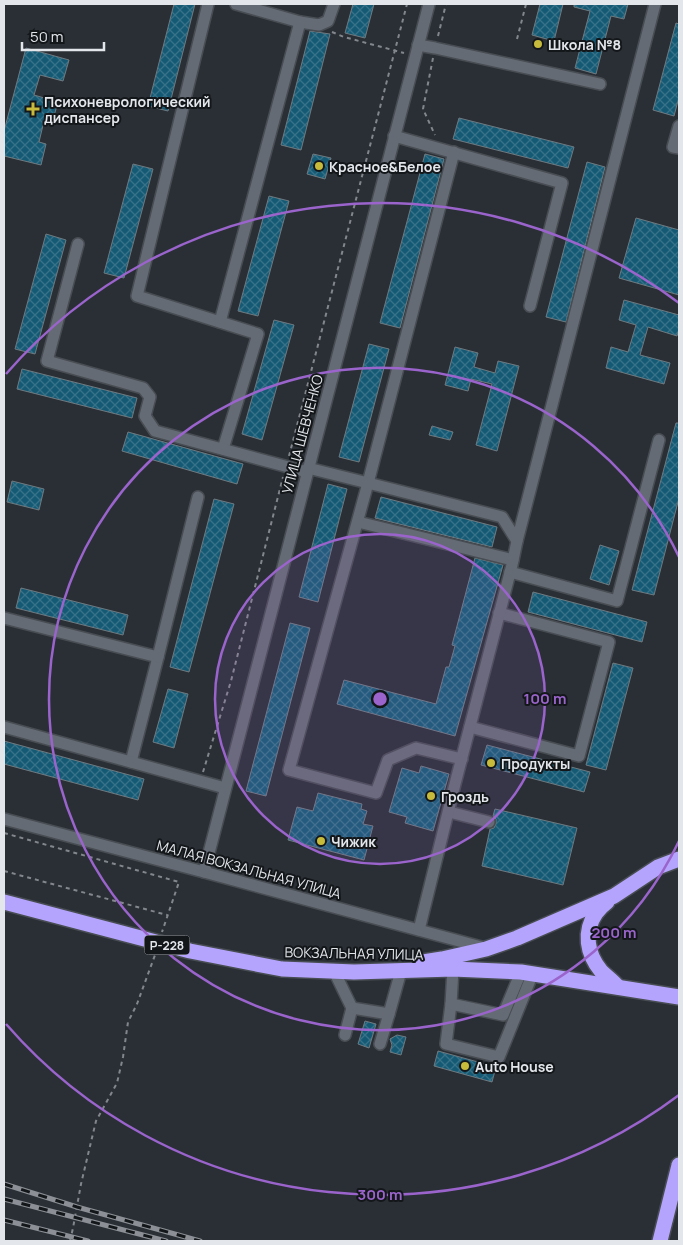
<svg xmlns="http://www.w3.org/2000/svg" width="683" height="1245" viewBox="0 0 683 1245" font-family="Manrope,sans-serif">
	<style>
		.building { fill: url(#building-cross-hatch); stroke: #6f7a80 }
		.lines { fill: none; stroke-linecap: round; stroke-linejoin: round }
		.minor-casing { stroke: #484d53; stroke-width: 14 }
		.highway-casing { stroke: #484d53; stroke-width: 18 }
		.path { stroke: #83878d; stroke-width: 2; stroke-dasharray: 4 4; stroke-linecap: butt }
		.minor { stroke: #656b74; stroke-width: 11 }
		.highway { stroke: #b5a4fd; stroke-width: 15 }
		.rail-casing { stroke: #8c9096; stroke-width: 5 }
		.rail { stroke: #14171a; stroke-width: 3; stroke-dasharray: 9; stroke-linecap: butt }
		.ring { fill: none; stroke: #9a64cc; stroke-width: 2.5 }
		.poi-dot { fill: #c7bb3b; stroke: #14171a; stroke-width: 2 }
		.labels { text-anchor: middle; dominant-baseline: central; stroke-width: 4; stroke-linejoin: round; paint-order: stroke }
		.shield { fill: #14171a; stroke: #a5a8ac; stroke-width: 1 }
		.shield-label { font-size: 12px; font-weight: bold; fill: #e3e6eb }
		.poi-label { font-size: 14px; font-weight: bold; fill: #e3e6eb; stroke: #14171a; text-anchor: start }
		.street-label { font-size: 14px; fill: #e3e6eb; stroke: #14171a }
		.centre { fill: #9a64cc; stroke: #14171a; stroke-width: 2.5 }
		.ring-label { font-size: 15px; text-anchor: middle; font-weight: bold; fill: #9a64cc; stroke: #14171a; stroke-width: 4; stroke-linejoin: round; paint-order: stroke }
	</style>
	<defs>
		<pattern id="building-cross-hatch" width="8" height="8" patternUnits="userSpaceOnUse" patternTransform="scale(1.25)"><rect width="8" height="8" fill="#155a74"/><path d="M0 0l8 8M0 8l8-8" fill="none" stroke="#377288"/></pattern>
	</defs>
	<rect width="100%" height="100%" fill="#2a2f36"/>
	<g class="building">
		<path d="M174 4H195L168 111 148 106Z"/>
		<path d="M353 4H374L365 38 345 33Z"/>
		<path d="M540 4H563L554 41 532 35Z"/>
		<path d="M574 4H628L624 19 611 16 596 74 575 68 590 11 574 7Z"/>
		<path d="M676 23 679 24V97L674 116 653 110Z"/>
		<path d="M310 31 330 34 301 150 281 145Z"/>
		<path d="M26 48 69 60 63 81 40 75 34 95 58 102 52 123 44 121 39 142 46 144 41 165 4 156V131Z"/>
		<path d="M459 118 574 147 568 168 453 139Z"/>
		<path d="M313 154 331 158 325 179 307 174Z"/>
		<path d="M425 154 444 159 400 328 380 323Z"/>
		<path d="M587 162 605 167 566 322 546 317Z"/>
		<path d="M133 164 153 169 124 278 104 273Z"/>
		<path d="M269 196 289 201 258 316 238 311Z"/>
		<path d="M636 218 679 230V295L619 278Z"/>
		<path d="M46 234 66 240 35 354 15 349Z"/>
		<path d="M624 300 679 315V329L677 336 648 327 640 355 670 363 664 384 606 368 611 347 628 352 636 325 619 320Z"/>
		<path d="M274 320 294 325 262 440 242 434Z"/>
		<path d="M369 344 389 349 359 462 339 457Z"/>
		<path d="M455 347 478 353 474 367 495 373 498 361 519 366 497 451 476 445 492 384 471 379 468 391 445 385Z"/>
		<path d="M22 369 137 398 132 418 17 389Z"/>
		<path d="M676 423H679V498L654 595 632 590Z"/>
		<path d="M432 426 453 432 450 440 429 435Z"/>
		<path d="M128 432 243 464 237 484 122 451Z"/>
		<path d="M12 481 44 489 39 510 7 502Z"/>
		<path d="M328 484 347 489 318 602 299 597Z"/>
		<path d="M381 497 497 527 492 547 375 518Z"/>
		<path d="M214 499 234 504 189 672 170 667Z"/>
		<path d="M600 545 619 551 609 585 590 579Z"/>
		<path d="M475 558 503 565 455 736 337 704 344 680 436 704 446 667H449L455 646 452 645Z"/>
		<path d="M21 588 128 615 123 635 16 608Z"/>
		<path d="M533 592 647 622 642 642 528 612Z"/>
		<path d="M290 623 310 628 266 796 246 791Z"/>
		<path d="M613 663 633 668 606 770 586 765Z"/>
		<path d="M168 689 188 694 174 748 153 742Z"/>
		<path d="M4 741 144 779 138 800 4 764Z"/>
		<path d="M487 745 590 772 584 792 481 765Z"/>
		<path d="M421 766 449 774 433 831 405 823 407 817 389 812 402 768 419 773Z"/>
		<path d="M318 793 362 804 361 809 367 811 363 824 373 826 364 860 288 840 297 807 313 811Z"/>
		<path d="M495 809 577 828 563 885 482 866 490 829 494 828 496 823V819L493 816Z"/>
		<path d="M365 1021 376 1024 369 1048 358 1044Z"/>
		<path d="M397 1035 406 1037 401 1055 390 1052 392 1045 390 1039Z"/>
		<path d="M438 1051 496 1067 492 1082 434 1066Z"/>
	</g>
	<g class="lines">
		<g class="minor-casing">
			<g id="minor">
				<path d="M208 4 137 296 258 334 223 449"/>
				<path d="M236 4 300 22 319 25 328 21 334 4"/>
				<path d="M418 45 435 48 600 84"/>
				<path d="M679 126 673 147 679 148"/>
				<path d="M394 136 562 183 530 306"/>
				<path d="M78 244 47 361 143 388 150 397 145 416 155 431 307 472"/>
				<path d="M220 322 300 22"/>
				<path d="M308 468 368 483 454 152"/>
				<path d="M358 522 513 560"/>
				<path d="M517 541 655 4"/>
				<path d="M510 572 617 601 659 440"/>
				<path d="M4 618 158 657 131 762"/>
				<path d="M158 657 198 497"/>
				<path d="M4 727 225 788"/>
				<path d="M470 727 579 756 609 642 499 613"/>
				<path d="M449 812 489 822"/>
				<path d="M4 819 204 872 485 948"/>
				<path d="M204 872 429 4"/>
				<path d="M419 930 455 784 512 565 517 541 502 517 368 483 289 770 376 793 388 760 416 748 462 759"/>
				<path d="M453 969 451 1004 446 1044 499 1057 533 973"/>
				<path d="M334 971 352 1008 345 1035"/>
				<path d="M451 1004 503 1015 521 972"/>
				<path d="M352 1008 389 1014 401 971"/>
				<path d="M380 1044 389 1014"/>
			</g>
		</g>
		<g class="highway-casing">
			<g id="highway">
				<path d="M4 902 190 951 282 969 354 972 453 969 521 972 679 997"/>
				<path d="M607 902C603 905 599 909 596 913 583 932 587 954 601 971 606 976 613 981 618 987"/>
				<path d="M423 962 442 959 486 949 517 938 614 896 658 867 679 859"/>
				<path d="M660 1241 679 1165"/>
			</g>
		</g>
		<g class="path">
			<path d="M332 32 344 37 404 53"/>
			<path d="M438 36 446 4"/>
			<path d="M517 39 526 4"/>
			<path d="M433 58 423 109 435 135"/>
			<path d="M289 456 407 4"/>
			<path d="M203 772 231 681 283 477"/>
			<path d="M4 833 179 882 162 932"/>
			<path d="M4 871 167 915"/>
			<path d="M70 1241 73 1228 81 1184 96 1121 117 1083 123 1057 128 1022 137 1004 155 955"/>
		</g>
		<use href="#minor" class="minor"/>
		<use href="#highway" class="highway"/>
		<g class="rail-casing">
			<g id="rail">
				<path d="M4 1184 77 1207 200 1241"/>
				<path d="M4 1199 166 1241"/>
				<path d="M4 1220 88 1241"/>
			</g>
		</g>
		<use href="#rail" class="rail"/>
	</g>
	<circle cx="380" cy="699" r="165" fill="#9a64cc" fill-opacity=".12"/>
	<g class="ring">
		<circle cx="380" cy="699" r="165"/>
		<path d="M679 841A331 331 0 1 1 679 557"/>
		<path d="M679 1095A496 496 0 0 1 6 1024M6 374A496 496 0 0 1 679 303"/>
	</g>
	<g class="poi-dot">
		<circle cx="538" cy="44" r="5"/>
		<path d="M30.5 101.5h5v5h5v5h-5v5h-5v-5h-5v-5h5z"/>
		<circle cx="319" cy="166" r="5"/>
		<circle cx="491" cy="763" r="5"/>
		<circle cx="431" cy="796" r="5"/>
		<circle cx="321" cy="841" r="5"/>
		<circle cx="465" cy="1066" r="5"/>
	</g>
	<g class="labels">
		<rect class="shield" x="144.5" y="935.5" width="45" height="19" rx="4"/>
		<g class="shield-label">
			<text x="167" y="945">Р-228</text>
		</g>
		<g class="poi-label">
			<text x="548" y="44">Школа №8</text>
			<text x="44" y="101">Психоневрологический<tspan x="44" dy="16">диспансер</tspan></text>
			<text x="329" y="166">Красное&amp;Белое</text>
			<text x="501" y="763">Продукты</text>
			<text x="441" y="796">Гроздь</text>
			<text x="331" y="841">Чижик</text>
			<text x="475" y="1066">Auto House</text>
		</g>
		<g class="street-label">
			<text transform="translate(302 434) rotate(-75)">УЛИЦА ШЕВЧЕНКО</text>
			<text transform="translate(249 869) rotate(15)">МАЛАЯ ВОКЗАЛЬНАЯ УЛИЦА</text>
			<text transform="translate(354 953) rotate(1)">ВОКЗАЛЬНАЯ УЛИЦА</text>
		</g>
	</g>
	<circle cx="380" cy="699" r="8" class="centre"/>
	<g class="ring-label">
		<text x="545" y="704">100 m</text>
		<text x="614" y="938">200 m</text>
		<text x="380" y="1200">300 m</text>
	</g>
	<rect width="683" height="1245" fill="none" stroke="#e3e6eb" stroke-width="10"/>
	<path d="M22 42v8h82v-8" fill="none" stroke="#e3e6eb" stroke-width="2.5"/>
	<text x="30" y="42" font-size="15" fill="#e3e6eb" stroke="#14171a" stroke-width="4" paint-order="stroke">50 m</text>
</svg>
